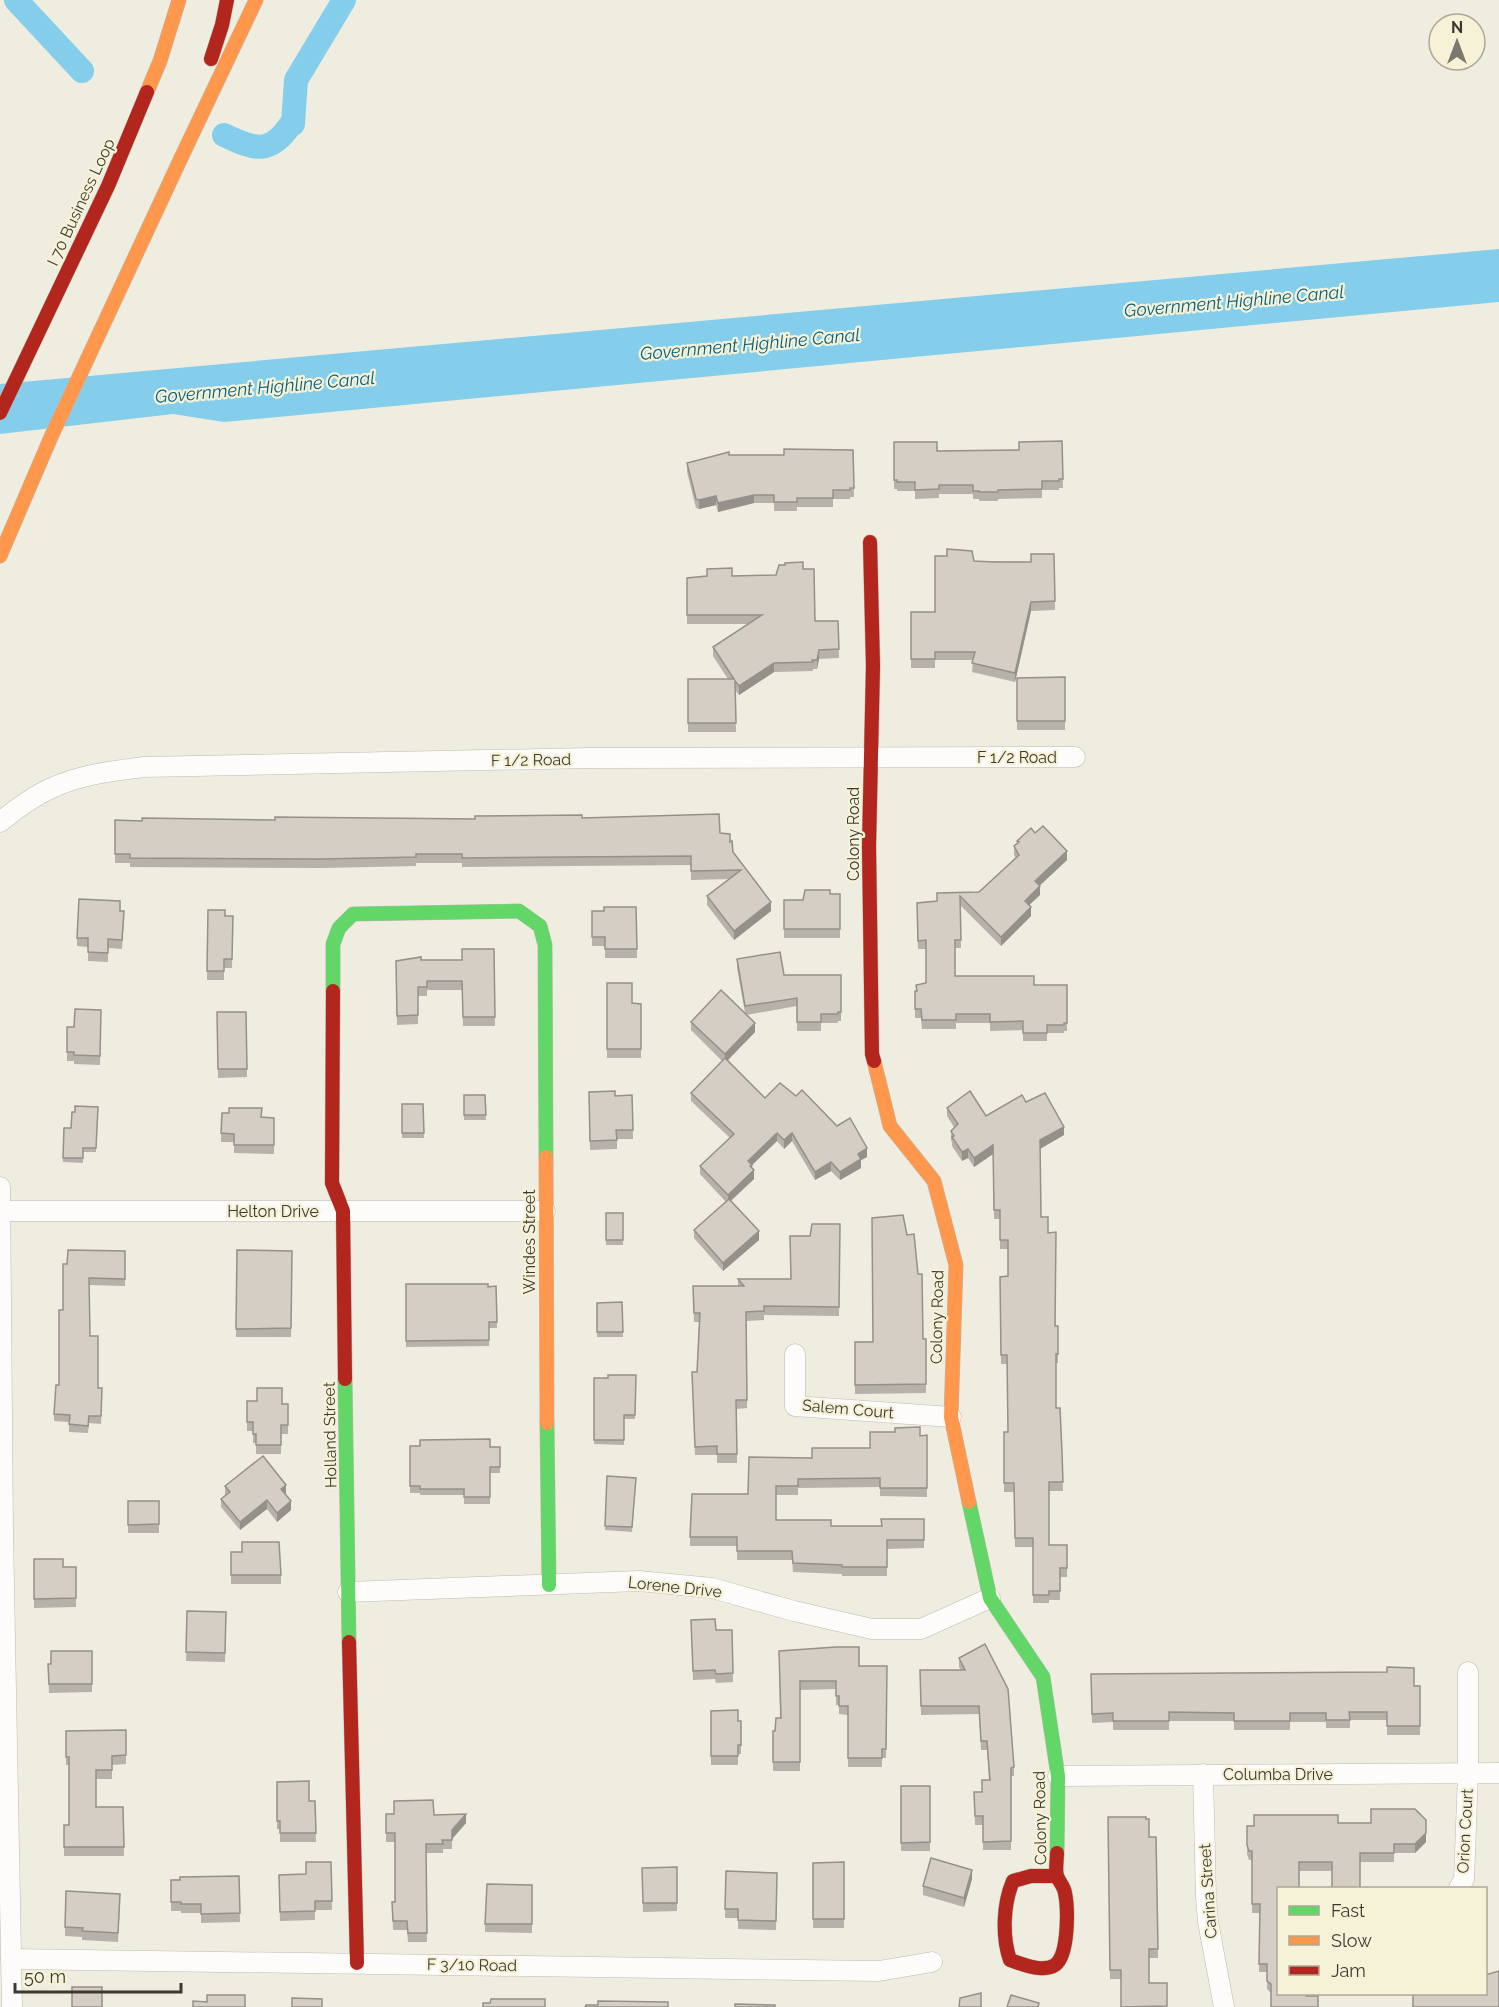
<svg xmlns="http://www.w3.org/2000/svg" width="1499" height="2007" viewBox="0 0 1499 2007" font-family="Raleway,sans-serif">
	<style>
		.water { fill: #84ceeb }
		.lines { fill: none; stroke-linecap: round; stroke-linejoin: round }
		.canal { stroke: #84ceeb; stroke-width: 24 }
		.street-casing { stroke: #bcbab0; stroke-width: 21 }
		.fast-casing { stroke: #bcbab0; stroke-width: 15 }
		.slow-casing { stroke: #bcbab0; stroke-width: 15 }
		.jam-casing { stroke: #bcbab0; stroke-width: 15 }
		.street { stroke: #fdfcfa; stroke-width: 20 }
		.fast { stroke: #63d668; stroke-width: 14 }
		.slow { stroke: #ff974d; stroke-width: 14 }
		.jam { stroke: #b3261e; stroke-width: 14 }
		.wall { fill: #b6b1a9 }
		.shaded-wall { fill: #94908a }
		.building { fill: #d4cec5; stroke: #94908a; stroke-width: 1.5 }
		.labels { text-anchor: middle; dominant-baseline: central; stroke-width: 4.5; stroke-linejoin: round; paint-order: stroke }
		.street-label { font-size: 16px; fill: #3c3a30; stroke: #f6f2d8 }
		.water-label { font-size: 18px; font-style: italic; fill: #07607f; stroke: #f6f2d8 }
	</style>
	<rect width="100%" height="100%" fill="#efeddf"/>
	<path class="water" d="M1499 249V302L224 422 173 414 0 434V384Z"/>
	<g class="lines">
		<g class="canal">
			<path d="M16 0 82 71"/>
			<path d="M224 135C255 150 270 155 291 124H293L296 80 344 0"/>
		</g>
		<g class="street-casing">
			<g id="street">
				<path d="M0 822C16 809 35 795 54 787 83 774 114 771 144 767L590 758 1075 757"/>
				<path d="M0 1187 3 1531 12 2007"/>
				<path d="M1 1211H545"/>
				<path d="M795 1354V1406L951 1417"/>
				<path d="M348 1592 639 1581 712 1588 794 1611 872 1629H921L990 1598"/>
				<path d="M1203 1774 1206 1897 1208 1922 1224 2007"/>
				<path d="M1058 1776 1499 1773"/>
				<path d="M1459 1888 1464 1879 1468 1773V1672"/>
				<path d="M11 1959 879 1971 932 1962"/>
			</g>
		</g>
		<g class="fast-casing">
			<g id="fast">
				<path d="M333 991V944L339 928 353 914 519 911 540 926 545 945 546 1157"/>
				<path d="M345 1379 349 1642"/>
				<path d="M547 1423 549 1585"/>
				<path d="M969 1502 990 1598 1043 1677 1058 1776 1057 1853"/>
			</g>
		</g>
		<g class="slow-casing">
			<g id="slow">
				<path d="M147 92 160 61 179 0"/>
				<path d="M181 158 256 0"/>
				<path d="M0 556 51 437 181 158"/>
				<path d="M874 1061 890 1126 934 1181 956 1265 951 1417 969 1502"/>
				<path d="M546 1157 547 1423"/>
			</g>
		</g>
		<g class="jam-casing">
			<g id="jam">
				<path d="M211 59 222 25 227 0"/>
				<path d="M0 413 108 186 147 92"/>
				<path d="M870 542 873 666 869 846 872 1054 874 1061"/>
				<path d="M333 991 332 1183 343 1211 345 1379"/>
				<path d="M349 1642 357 1963"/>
				<path d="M1057 1876H1031L1013 1881C1003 1904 1002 1937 1010 1960 1022 1964 1043 1973 1055 1965 1069 1955 1068 1908 1065 1893 1064 1886 1059 1882 1057 1876 1055 1870 1057 1860 1057 1853"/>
			</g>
		</g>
		<use href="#street" class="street"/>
		<use href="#fast" class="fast"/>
		<use href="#slow" class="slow"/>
		<use href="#jam" class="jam"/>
	</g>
	<g class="wall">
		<path d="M1062 441 1063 488H1059V490H1042V498L998 499V501H979V499H973V494H939V498L915 499V491H897V489H894V442L937 451 1019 450Z"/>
		<path d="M853 450 854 497H850V499H833V507H797V511H774V503H754L718 512 716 505 699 509 696 508 687 472V463L729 455H784Z"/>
		<path d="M1054 554 1055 610 1031 611 1015 682 972 672 973 660H935V668H911V612H935L974 561 1031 562Z"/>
		<path d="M803 569 815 621H838L839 658 819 659 817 669H813V671L774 672 739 695 735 690 736 732H688V679H728L713 656V647L748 624H687V578L732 576 776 575Z"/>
		<path d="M1065 677V730H1017V678Z"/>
		<path d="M582 818 720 833 730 842 733 852 771 911 734 940 707 905V896L730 879 691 880V865L462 867V863H416V866L322 868 130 867V863H115V820L142 821Z"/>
		<path d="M1035 833 1067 860 1039 886 1040 895 1029 905 1031 916 1001 946 960 905 961 948H955V976L1034 985H1067V1031H1064V1033H1047V1041H1023V1030L990 1031V1023H956V1029H922L921 1018H915V991H916L926 983V949H918L917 903 937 901 979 892 1016 858 1014 855V846L1017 844V841Z"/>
		<path d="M830 894H840V938H784V900H803Z"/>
		<path d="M636 907 637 958H605V946H592V911H604Z"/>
		<path d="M208 910 225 916H233L232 968H224V980H207Z"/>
		<path d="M120 911 124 920 122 949 108 948V962L88 961V947L77 946V938Z"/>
		<path d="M494 949 495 1026H463L462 990H427V996H418V1024L397 1025 396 961 462 960Z"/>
		<path d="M737 959 784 975H841V1021H838V1023H821V1031H797V1006L746 1015 755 1032 728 1060 765 1098 867 1157 861 1160V1168L840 1180 831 1171 815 1180 792 1141 784 1149 777 1141 752 1165 754 1179 731 1201 759 1240 723 1271 694 1238V1230L726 1202 700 1174V1166L730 1138 691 1101V1093L722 1061 691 1030V1022L745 1013 737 968Z"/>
		<path d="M607 983 632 1003 641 1004V1058H607Z"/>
		<path d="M101 1010 100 1065 74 1064V1061H67V1027H74Z"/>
		<path d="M217 1012H246L247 1077 218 1078Z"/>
		<path d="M589 1092 615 1096 632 1095 633 1139H617V1149L590 1150Z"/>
		<path d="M464 1095H485L486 1120H464Z"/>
		<path d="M1026 1102 1064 1135 1040 1148 1041 1217 1048 1233 1058 1354V1363H1056V1408L1062 1452 1063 1491H1049V1545H1067V1577H1060V1600H1049V1603H1033V1547H1015L1014 1492H1004V1432H1008L1007 1364H1001L1000 1277 1008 1276V1249H1000V1219H994L993 1154 974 1167 968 1158 962 1161 952 1146V1142L951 1140V1131L954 1127 947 1116V1108L986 1116Z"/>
		<path d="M402 1104H423L424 1138H402Z"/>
		<path d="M98 1107 96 1152H83V1163L63 1162 64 1128H71L75 1112Z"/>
		<path d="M262 1117 274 1118V1154L234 1153V1142H221V1133Z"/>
		<rect x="606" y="1213" width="17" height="32"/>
		<path d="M840 1224 839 1316 764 1315V1320L747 1321V1408L737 1409V1463H717V1455H695L692 1372H697L699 1322H694L693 1286H738V1279H791L810 1236Z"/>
		<path d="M237 1250 292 1251 291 1337H236Z"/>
		<path d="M125 1251V1286L89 1285 90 1336 98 1388 102 1395 101 1424 89 1423 88 1433 69 1432V1422L54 1421V1414L59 1385 67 1264Z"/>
		<path d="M406 1284 496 1286 497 1328H489V1346L406 1347Z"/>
		<path d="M622 1302 623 1337H597V1303Z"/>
		<path d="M926 1339V1393L855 1394V1342Z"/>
		<path d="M636 1375 635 1419H624V1445L594 1444V1378H608Z"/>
		<path d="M247 1401 288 1404V1434H281V1454H256V1443H253V1431H247Z"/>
		<path d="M927 1435V1497L880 1496V1487L798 1488V1495H776V1520L831 1526H882L924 1519V1548L887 1549V1576H842V1574L793 1572 792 1560H737V1546H690V1537L748 1494 812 1458 870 1448 920 1436Z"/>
		<path d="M410 1446 500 1447V1473H490V1504H464V1495H420V1493H410Z"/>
		<path d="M607 1476 636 1478 632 1532 605 1530Z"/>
		<path d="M225 1486 286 1494 291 1510 277 1522 267 1509 240 1530 221 1507V1499L225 1495Z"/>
		<rect x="128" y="1501" width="31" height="32"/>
		<path d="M231 1552 281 1575V1584H231Z"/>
		<path d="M34 1559 63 1567H76V1607L34 1608Z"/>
		<path d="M187 1611 226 1612 225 1662 186 1661Z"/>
		<path d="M691 1620 716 1630H732L733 1682 716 1683 715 1679 693 1680Z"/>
		<path d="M92 1651V1692L49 1693 48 1664H51Z"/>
		<path d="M779 1651 859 1666H887L886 1758H882V1767H848V1715L839 1714V1705H836V1689L800 1690V1771H773V1731H775L780 1718Z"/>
		<path d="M959 1658 1014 1767V1776H1011V1850H983V1825H975L974 1792H982L989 1780 987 1750H981L979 1714 921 1715 920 1670H961L959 1667Z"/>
		<path d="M1091 1674 1420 1686V1735H1387V1720H1350V1728H1326V1722H1290V1730H1234V1721H1169V1730H1113V1722L1092 1723Z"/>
		<path d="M711 1711 738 1721 741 1745V1754H738V1765H711Z"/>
		<path d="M126 1730V1764L112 1765V1779H96V1807H123L124 1856H64V1825H69V1765H66V1731Z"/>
		<path d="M277 1782 309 1801H315L316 1842H280V1829H277Z"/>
		<rect x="901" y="1786" width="29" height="65"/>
		<path d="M386 1814 434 1815 466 1823 452 1839V1849H443V1853H426L427 1942H408L407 1930H393L392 1902H395V1842H386Z"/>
		<path d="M1108 1817 1149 1837H1156L1158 1958H1149V1983H1167V2007H1121V1979H1110Z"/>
		<path d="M1338 1823 1426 1842 1415 1853H1394V1862H1360L1332 1871H1299L1278 1888 1307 1996 1318 2007 1271 1993 1267 1989V1972H1259L1260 1913H1252V1860H1249L1247 1854V1826Z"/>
		<path d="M331 1862 332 1910H315V1920L280 1921 279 1875 306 1874Z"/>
		<path d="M844 1862V1928H813V1863Z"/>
		<path d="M677 1867V1911L643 1912 642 1868Z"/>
		<path d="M726 1871 777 1873 776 1930 738 1929V1918H725Z"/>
		<path d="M239 1876 240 1922 201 1923V1913H181V1911H171V1880Z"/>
		<path d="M972 1879 964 1907 923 1895V1886Z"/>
		<path d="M532 1885V1933L485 1932V1924Z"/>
		<path d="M120 1903 118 1942 82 1940V1937L65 1936V1927Z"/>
	</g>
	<g class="shaded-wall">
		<path d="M754 495V503L718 512V503Z"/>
		<path d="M716 496V505L699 509V500Z"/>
		<path d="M1031 602V611L1015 682V673Z"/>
		<path d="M819 650V659L817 669V660Z"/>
		<path d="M774 663V672L739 695V686Z"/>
		<path d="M1067 851V860L1035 890V881Z"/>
		<path d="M1040 886V895L1025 909V901Z"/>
		<path d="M771 902V911L734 940V931Z"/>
		<path d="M1031 907V916L1001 946V937Z"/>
		<path d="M755 1023V1032L725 1063V1054Z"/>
		<path d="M1064 1127V1135L1040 1149V1140Z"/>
		<path d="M777 1133V1141L752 1165V1172L754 1170V1179L728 1203V1195L748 1161Z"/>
		<path d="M792 1133V1141L784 1149V1140Z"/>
		<path d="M993 1145V1154L974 1167V1158Z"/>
		<path d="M867 1148V1157L861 1160V1168L840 1180V1172L858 1154Z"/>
		<path d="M968 1149V1158L962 1161V1152Z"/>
		<path d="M831 1162V1171L815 1180V1172Z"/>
		<path d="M759 1231V1240L723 1271V1263Z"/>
		<path d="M286 1485V1494L281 1489Z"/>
		<path d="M267 1500V1509L240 1530V1522Z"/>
		<path d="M291 1501V1510L277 1522V1513Z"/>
		<path d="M466 1814V1823L452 1839V1830Z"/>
		<path d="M1426 1833V1842L1415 1853V1844Z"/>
		<path d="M972 1870V1879L964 1907V1898Z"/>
	</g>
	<g class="building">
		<path d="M1062 441 1063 479H1059V481H1042V489L998 490V492H979V491H973V485H939V489L915 490V482H897V480H894V442H937V451L1019 450V442Z"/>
		<path d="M784 449 853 450 854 488H850V490H833V498H797V502H774V495H754L718 503 716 496 699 500 696 499 687 463 729 452V455H784Z"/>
		<path d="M947 549 972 551 974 561 993 562H1031V554H1054L1055 601 1031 602 1015 673 972 663 975 652H935V659H911V612H935V556H947Z"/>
		<path d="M803 562V569H814L815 621H838L839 649 819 650 817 660H812L813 662 774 663 739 686 735 681 736 723H688V679H734L713 647 762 615H687V578L707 576V569L732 568V576L776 575 779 565H785V563Z"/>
		<path d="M1065 677V721H1017V678Z"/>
		<path d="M719 814 720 833 730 834V842L732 841 733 852 771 902 734 931 707 896 741 870 691 871V856L462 858V854H416V857L322 859 130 858V854H115V820L142 821V818L275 820V817L475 819V816L582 815V818Z"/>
		<path d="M1043 826 1067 851 1035 881 1040 886 1025 901 1031 907 1001 937 960 896 961 940H955V976H1034V985H1067V1023H1064V1025H1047V1033H1023V1021L990 1022V1014H956V1020H922L921 1009H915V991H917L916 985 926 983V940L918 941 917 903 937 901V893L979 892 1019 855 1014 846 1019 842 1017 841 1031 828 1035 833Z"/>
		<path d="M805 890H830V894H840V929H784V900H803Z"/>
		<path d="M79 899 120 901V911H124L122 940 108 939V953L88 952V938H77Z"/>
		<path d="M604 907H636L637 949H605V937H592V911H604Z"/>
		<path d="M208 910H225V916H233L232 959H224V971H207Z"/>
		<path d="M462 949H494L495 1017H463L462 981H427V987H418V1015L397 1016 396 961 421 957V960H462Z"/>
		<path d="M780 952 784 975H841V1012H838V1014H821V1022H797V998L745 1006 737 959Z"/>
		<path d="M607 983H632V1003L641 1004V1049H607Z"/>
		<path d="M721 990 755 1023 725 1054 691 1022Z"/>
		<path d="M75 1009 101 1010 100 1056 74 1055V1052H67V1027H74Z"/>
		<path d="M217 1012H246L247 1069H218Z"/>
		<path d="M725 1058 765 1098 780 1083 796 1096 802 1090 837 1126 850 1118 867 1148 858 1154 861 1159 840 1172 831 1162 815 1172 792 1133 784 1140 777 1133 748 1161 752 1165 750 1166 754 1170 728 1195 700 1166 734 1134 691 1093Z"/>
		<path d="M615 1091V1096L632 1095 633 1130H616L617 1140 590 1141 589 1092Z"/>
		<path d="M970 1091 986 1116 1022 1095 1026 1102 1045 1093 1064 1127 1040 1140 1041 1217H1048V1233L1056 1232 1055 1326H1058V1354H1056V1408H1060L1062 1452 1063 1482H1049V1545H1067V1568H1060V1591H1049V1595H1033V1538H1015L1014 1483H1004V1432H1008L1007 1355H1001L1000 1277 1008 1276V1240H1000V1210H994L993 1145 974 1158 968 1149 962 1152 952 1137 954 1136 951 1131 958 1124 947 1108Z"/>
		<path d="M464 1095H485L486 1115H464Z"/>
		<path d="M402 1104H423L424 1133H402Z"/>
		<path d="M75 1106 98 1107 96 1148H83V1158H63L64 1128H71L72 1112H75Z"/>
		<path d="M229 1108H262L261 1117 274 1118V1145H234V1134L221 1133 222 1113H229Z"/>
		<path d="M729 1199 759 1231 723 1263 694 1230Z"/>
		<rect x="606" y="1213" width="17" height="27"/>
		<path d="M903 1215 907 1235 914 1234 918 1274H922L923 1339H926V1384L855 1385V1342H873L872 1218Z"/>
		<path d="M812 1224H840L839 1307 764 1306V1311L746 1312 747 1400H736L737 1454H717V1446L695 1447 692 1372H697L700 1313H694L693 1286H744L738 1279H791L790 1236H810Z"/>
		<path d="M68 1250 125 1251V1279L89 1278 90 1336H98V1388H102L101 1416H89L88 1426 69 1424 70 1415 54 1414 56 1385H59V1310H63V1264H67Z"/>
		<path d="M237 1250 292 1251 291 1328 236 1329Z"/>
		<path d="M406 1284H488V1287L496 1286 497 1322H489V1340L406 1341Z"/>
		<path d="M622 1302 623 1332H597V1303Z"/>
		<path d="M608 1375H636L635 1415H624V1440H594V1378H608Z"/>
		<path d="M257 1388H282V1404H288V1425H281V1445H256V1434H253V1422H247V1401H257Z"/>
		<path d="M920 1427V1436L927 1435V1488H880V1478L798 1479V1486H776V1520H831V1526H882L881 1519H924V1540H887V1567H842V1565L793 1563 792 1551H737V1537H690L692 1494H748L749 1457 812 1458V1448H870V1432H895V1428Z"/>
		<path d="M490 1439V1447H500V1467H490V1497H464V1489H420V1486H410V1446H420V1440Z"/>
		<path d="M263 1456 286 1485 281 1489 291 1501 277 1513 267 1500 240 1522 221 1499 230 1492 225 1486Z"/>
		<path d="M607 1476 636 1478 632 1527 605 1526Z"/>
		<path d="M128 1501H159V1524L128 1525Z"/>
		<path d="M242 1542H279L281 1575H231V1552H242Z"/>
		<path d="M34 1559H63V1567H76V1598L34 1599Z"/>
		<path d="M187 1611 226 1612 225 1653 186 1652Z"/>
		<path d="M715 1619 716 1630H732L733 1673 716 1674 715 1670 693 1671 691 1620Z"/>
		<path d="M985 1644 1008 1689 1014 1767 1011 1768V1841L983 1842V1816H975L974 1792H982V1780H990L987 1741H981L979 1706H921L920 1670H965L959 1658Z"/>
		<path d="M836 1647H859V1666H887L886 1749H882V1758H848V1706H839V1696H836V1681H800V1762H773V1731H775L776 1718H781L779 1651Z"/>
		<path d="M51 1651H92V1684H49L48 1664H51Z"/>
		<path d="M1387 1667 1414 1668V1686H1420V1726H1387V1712H1349L1350 1720H1326V1713H1290V1721H1234V1713L1169 1712V1721H1113V1713L1092 1714 1091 1674 1387 1672Z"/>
		<path d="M738 1710V1721H741V1745H738V1756H711V1711Z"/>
		<path d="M126 1730V1755L112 1756V1770H96V1807H123L124 1847H64V1825H69V1757H66V1731Z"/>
		<path d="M309 1781V1801H315L316 1833H280V1821H277V1782Z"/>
		<path d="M901 1786H930V1842L901 1843Z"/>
		<path d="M433 1800 434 1815 466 1814 452 1830V1840H442L443 1844H426L427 1933H408L407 1921H393L392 1902H395V1833H386V1814H394V1801Z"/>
		<path d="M1371 1809H1415L1426 1820V1833L1415 1844H1394V1853H1360V1888H1332V1862H1299V1888H1278V1994H1306V1996H1318V2007H1271V1984L1267 1981V1964H1259L1260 1904H1252V1851H1249L1247 1845V1826H1254V1815H1338V1823H1371Z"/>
		<path d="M1108 1817H1146V1819H1149V1837H1156L1158 1949H1149V1983H1167V2006L1121 2007V1970H1110Z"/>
		<path d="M931 1858 972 1870 964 1898 923 1886Z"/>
		<path d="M306 1862H331L332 1901H315V1911L280 1912 279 1875 306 1874Z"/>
		<path d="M844 1862V1919H813V1863Z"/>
		<path d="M677 1867V1903H643L642 1868Z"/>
		<path d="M726 1871 777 1873 776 1921 738 1920V1909H725Z"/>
		<path d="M239 1876 240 1913 201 1914V1904H181V1902H171V1880H180V1877Z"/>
		<path d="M487 1884 532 1885V1924H485Z"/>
		<path d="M66 1891 120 1894 118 1933 82 1931 83 1928 65 1927Z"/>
		<path d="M1499 1971V2007H1413V1994H1485V1975Z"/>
		<rect x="72" y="1987" width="30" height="20"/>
		<path d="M981 1993V2007H959L960 1998Z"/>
		<path d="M207 1995H245V2007H193V2001L207 2002Z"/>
		<path d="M1011 1995 1039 2003 1038 2007H1007Z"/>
		<path d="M292 1998 322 1999V2007H292Z"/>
		<path d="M491 1999H545V2007H483V2003H490Z"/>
		<path d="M598 2001 668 2002V2007H585L586 2005H598Z"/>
		<path d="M735 2004 775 2005V2007H735Z"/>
	</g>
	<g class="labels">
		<g class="street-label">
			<text transform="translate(81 202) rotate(-65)">I 70 Business Loop</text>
			<text x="1017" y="757">F 1/2 Road</text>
			<text transform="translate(531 760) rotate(-1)">F 1/2 Road</text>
			<text transform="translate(853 834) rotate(-90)">Colony Road</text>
			<text x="273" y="1211">Helton Drive</text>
			<text transform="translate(529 1242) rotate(-90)">Windes Street</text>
			<text transform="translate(937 1317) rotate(-89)">Colony Road</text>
			<text transform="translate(848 1409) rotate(5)">Salem Court</text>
			<text transform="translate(330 1435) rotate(-91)">Holland Street</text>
			<text transform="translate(675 1587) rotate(6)">Lorene Drive</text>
			<text x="1278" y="1774">Columba Drive</text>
			<text transform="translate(1040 1818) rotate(-91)">Colony Road</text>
			<text transform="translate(1465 1831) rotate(-87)">Orion Court</text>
			<text transform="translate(1208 1891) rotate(-94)">Carina Street</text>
			<text transform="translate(472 1965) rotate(1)">F 3/10 Road</text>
		</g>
		<g class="water-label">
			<text transform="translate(1234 301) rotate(-5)">Government Highline Canal</text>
			<text transform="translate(750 344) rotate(-5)">Government Highline Canal</text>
			<text transform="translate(265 387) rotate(-5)">Government Highline Canal</text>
		</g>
	</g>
	<rect x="1277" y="1887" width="210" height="108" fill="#f6f2d8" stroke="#aca895" stroke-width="1.5"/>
	<rect x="1289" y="1906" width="30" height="9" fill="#63d668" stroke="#aca895" stroke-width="1.5"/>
	<text x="1331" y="1917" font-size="18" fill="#3c3a30">Fast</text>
	<rect x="1289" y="1936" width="30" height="9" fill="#ff974d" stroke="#aca895" stroke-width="1.5"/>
	<text x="1331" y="1947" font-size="18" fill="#3c3a30">Slow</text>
	<rect x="1289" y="1966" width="30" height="9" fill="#b3261e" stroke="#aca895" stroke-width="1.5"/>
	<text x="1331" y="1977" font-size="18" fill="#3c3a30">Jam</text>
	<g transform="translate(1457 42)"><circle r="28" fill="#f6f2d8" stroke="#aca895" stroke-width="1.5"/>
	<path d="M0-4.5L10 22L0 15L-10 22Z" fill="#7b796d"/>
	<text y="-9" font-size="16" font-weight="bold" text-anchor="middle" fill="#3c3a30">N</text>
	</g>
	<path d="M15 1983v9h166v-9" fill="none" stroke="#3c3a30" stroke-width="3"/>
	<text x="24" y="1983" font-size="18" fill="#3c3a30" stroke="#f6f2d8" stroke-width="4.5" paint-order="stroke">50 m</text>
</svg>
